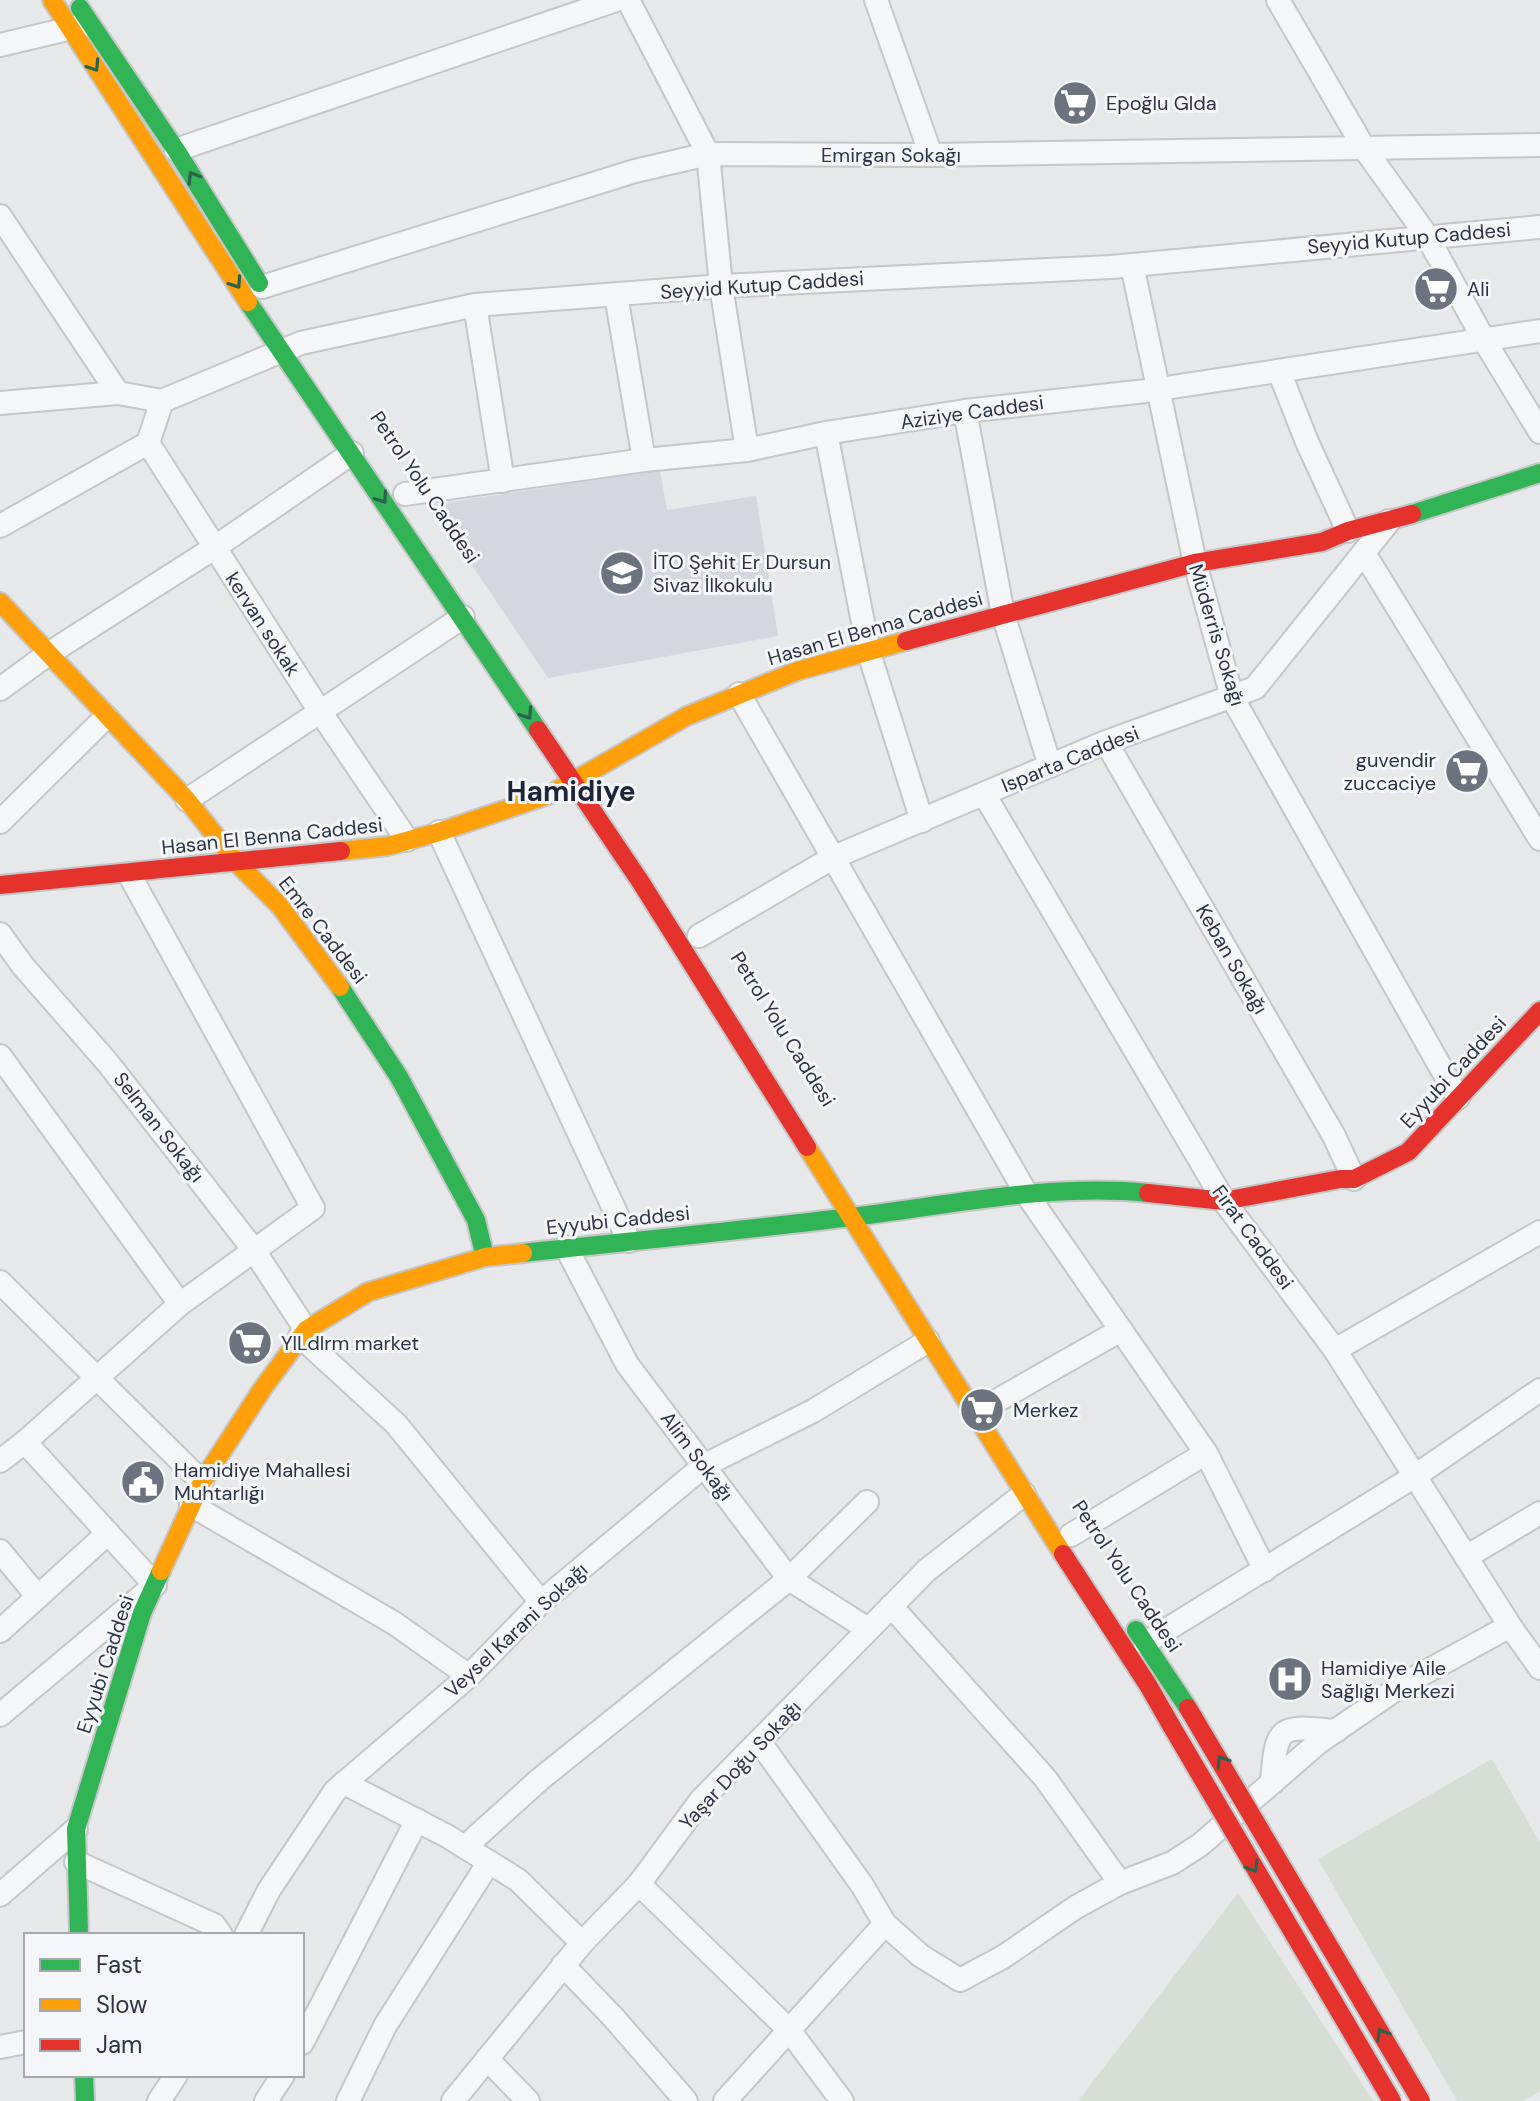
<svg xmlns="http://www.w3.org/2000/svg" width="1540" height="2101" viewBox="0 0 1540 2101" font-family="'DM Sans',sans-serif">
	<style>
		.built { fill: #d4d7dd }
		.green { fill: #d6ded6 }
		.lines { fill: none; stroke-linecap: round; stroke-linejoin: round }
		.street-casing { stroke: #c4c6c8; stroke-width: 26 }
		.fast-casing { stroke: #c4c6c8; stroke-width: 22 }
		.slow-casing { stroke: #c4c6c8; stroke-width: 22 }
		.jam-casing { stroke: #c4c6c8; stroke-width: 22 }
		.street { stroke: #f5f6f7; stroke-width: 22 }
		.fast { stroke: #30b455; stroke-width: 18 }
		.slow { stroke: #ff9f0a; stroke-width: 18 }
		.jam { stroke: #e5322d; stroke-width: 18 }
		.jam-bridge-casing { stroke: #c4c6c8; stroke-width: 22; stroke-linecap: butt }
		.jam-bridge { stroke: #e5322d; stroke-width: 18 }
		.oneway { stroke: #2d614b }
		.labels { text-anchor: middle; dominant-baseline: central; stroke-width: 6; stroke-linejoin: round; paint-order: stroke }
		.poi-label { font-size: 20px; fill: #2b3445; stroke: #f4f6f9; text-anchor: start }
		.street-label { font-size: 20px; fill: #2b3445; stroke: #f4f6f9 }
		.district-label { font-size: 28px; font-weight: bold; fill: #1d2536; stroke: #f4f6f9 }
	</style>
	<rect width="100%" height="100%" fill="#e6e8ea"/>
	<path class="built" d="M660 470 667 510 756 496 778 636 548 678 431 505Z"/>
	<g class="green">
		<path d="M1492 1759 1540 1843V2091L1523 2101H1457L1318 1859Z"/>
		<path d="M1238 1893 1373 2101H1078Z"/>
	</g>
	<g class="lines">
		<g class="street-casing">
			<g id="street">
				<path d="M628 0 708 154 721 286 747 450"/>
				<path d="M876 0 931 155"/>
				<path d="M1278 0 1364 148 1427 236 1484 340 1540 432"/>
				<path d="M0 45 84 25"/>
				<path d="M176 150 616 0"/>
				<path d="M0 216 118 393"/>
				<path d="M1132 265 1195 563 1232 697 1458 1098"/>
				<path d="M262 287 635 171 708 154 931 155 1540 145"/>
				<path d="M616 295 644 460"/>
				<path d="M475 305 503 481"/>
				<path d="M1279 371 1307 442 1348 531"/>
				<path d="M162 401 148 443 319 710 407 840"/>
				<path d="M0 403 118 393 162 401 301 343 475 305 721 286 1111 267 1540 227"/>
				<path d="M965 411 1003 614 1050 766"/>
				<path d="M826 433 869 653 922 821"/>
				<path d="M405 494 644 460 747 450 826 433 965 411 1146 391 1540 331"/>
				<path d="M0 526 148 443"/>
				<path d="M1364 553 1540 839"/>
				<path d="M0 689 48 654 214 548 352 453"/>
				<path d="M739 694 1026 1193 1206 1453 1265 1570"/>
				<path d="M1106 742 1334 1136 1354 1179"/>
				<path d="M984 794 1224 1201 1335 1350 1510 1626 1540 1668"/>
				<path d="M187 800 463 617"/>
				<path d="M0 822 106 717"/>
				<path d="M439 832 629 1241"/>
				<path d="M0 934 23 966 107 1062 198 1178 253 1249 306 1330"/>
				<path d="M699 936 834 857 1106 742 1255 688 1389 521"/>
				<path d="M0 1056 180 1304"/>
				<path d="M566 1247 627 1364 789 1579 868 1629"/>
				<path d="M0 1282 202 1482"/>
				<path d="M300 1336 396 1424 541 1602"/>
				<path d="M1335 1350 1540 1232"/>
				<path d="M991 1404 1121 1330"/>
				<path d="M0 1461 25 1442 180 1304 313 1208 129 874"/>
				<path d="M191 1505 394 1623 469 1676"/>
				<path d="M1071 1535 1206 1453"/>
				<path d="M0 1551 38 1597"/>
				<path d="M1466 1557 1540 1513"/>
				<path d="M891 1606 1045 1778 1120 1883"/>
				<path d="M0 1631 108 1533"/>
				<path d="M1145 1643 1415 1476 1540 1390"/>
				<path d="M0 1715 155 1585 25 1442"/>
				<path d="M759 1741 862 1885 885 1924 921 1956 960 1980 1003 1957 1076 1907 1120 1883 1172 1863 1200 1845 1319 1742 1402 1685 1510 1626"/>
				<path d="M344 1783 447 1836 518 1880 582 1943"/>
				<path d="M1272 1783C1276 1725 1279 1725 1336 1731"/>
				<path d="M465 1847 539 1780 789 1579 867 1502"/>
				<path d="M76 1862 214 1925 221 1935"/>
				<path d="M639 1884 789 2030 842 2101"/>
				<path d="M0 1895 76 1829"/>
				<path d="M246 1935 269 1890 335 1791 469 1676 541 1602 705 1465 813 1411 928 1341"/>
				<path d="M563 1965 613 2017 686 2101"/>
				<path d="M302 2043 417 1820"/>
				<path d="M0 2047 26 2042"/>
				<path d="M487 2059 528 2101"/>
				<path d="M159 2101 176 2075"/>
				<path d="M266 2101 283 2075"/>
				<path d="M348 2101 385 2026 489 1862"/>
				<path d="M453 2101 582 1943 639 1884 701 1800 927 1570 1024 1494"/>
				<path d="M725 2101 885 1924"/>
			</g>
		</g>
		<g class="fast-casing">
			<g id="fast">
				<path d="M80 8 176 150 259 283"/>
				<path d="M248 302 538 730"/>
				<path d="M1412 514 1540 473"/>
				<path d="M340 987 399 1077 476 1220 485 1257"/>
				<path d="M523 1253C640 1240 758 1229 875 1214 965 1202 1056 1184 1148 1193"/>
				<path d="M1136 1630 1188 1708"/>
				<path d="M79 1935 76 1829 142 1613 161 1571"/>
				<path d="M84 2075 85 2101"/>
			</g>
		</g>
		<g class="slow-casing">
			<g id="slow">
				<path d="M52 0 248 302"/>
				<path d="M0 602 187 800 237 863 280 906 340 987"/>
				<path d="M341 851 388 846 439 832 551 794 687 716 797 671 906 641"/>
				<path d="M807 1147 1063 1554"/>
				<path d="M161 1571 202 1482 263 1388 306 1330 368 1292 485 1257 523 1253"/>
			</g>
		</g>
		<g class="jam-casing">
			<g id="jam">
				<path d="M906 641 1195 563 1322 542 1348 531 1412 514"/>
				<path d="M538 730 640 881 807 1147"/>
				<path d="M0 885 341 851"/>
				<path d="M1148 1193 1224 1201 1340 1179H1354L1408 1152 1540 1011"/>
				<path d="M1063 1554 1148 1685 1172 1727"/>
			</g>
		</g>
		<use href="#street" class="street"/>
		<use href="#fast" class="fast"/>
		<use href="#slow" class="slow"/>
		<use href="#jam" class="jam"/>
		<g class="jam-bridge-casing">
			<g id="jam-bridge">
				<path d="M1188 1708 1421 2101"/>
				<path d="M1172 1727 1392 2101"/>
			</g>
		</g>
		<use href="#jam-bridge" class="jam-bridge"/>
	</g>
	<defs><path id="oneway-chevron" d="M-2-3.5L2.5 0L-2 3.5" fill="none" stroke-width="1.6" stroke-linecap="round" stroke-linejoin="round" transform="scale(2)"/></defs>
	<g class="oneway">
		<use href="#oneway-chevron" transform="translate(94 66) rotate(57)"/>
		<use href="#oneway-chevron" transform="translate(193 177) rotate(-122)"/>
		<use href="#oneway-chevron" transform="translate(236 283) rotate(56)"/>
		<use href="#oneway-chevron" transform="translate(382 498) rotate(56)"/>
		<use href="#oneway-chevron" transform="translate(527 714) rotate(56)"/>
		<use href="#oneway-chevron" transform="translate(1222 1761) rotate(-122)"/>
		<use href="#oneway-chevron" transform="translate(1253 1867) rotate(59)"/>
		<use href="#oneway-chevron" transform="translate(1382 2034) rotate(-120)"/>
	</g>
	<defs>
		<g id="supermarket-disc" transform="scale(2.3)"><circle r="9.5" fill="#6c737f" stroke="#f4f6f9"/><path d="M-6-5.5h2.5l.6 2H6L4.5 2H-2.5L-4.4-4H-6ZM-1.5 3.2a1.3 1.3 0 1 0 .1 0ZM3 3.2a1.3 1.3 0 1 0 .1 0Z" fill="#fff"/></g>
		<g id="school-disc" transform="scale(2.3)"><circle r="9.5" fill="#6c737f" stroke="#f4f6f9"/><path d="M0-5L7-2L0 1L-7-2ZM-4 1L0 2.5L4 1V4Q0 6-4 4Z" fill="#fff"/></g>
		<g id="civic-disc" transform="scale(2.3)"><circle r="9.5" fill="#6c737f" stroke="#f4f6f9"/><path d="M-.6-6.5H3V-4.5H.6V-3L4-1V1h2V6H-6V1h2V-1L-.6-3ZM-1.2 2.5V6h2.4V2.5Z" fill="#fff"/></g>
		<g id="hospital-disc" transform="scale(2.3)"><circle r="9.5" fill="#6c737f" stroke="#f4f6f9"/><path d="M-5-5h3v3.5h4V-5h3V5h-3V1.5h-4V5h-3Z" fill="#fff"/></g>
	</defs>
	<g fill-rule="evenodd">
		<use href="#supermarket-disc" x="1075" y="103"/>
		<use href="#supermarket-disc" x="1436" y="289"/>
		<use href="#school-disc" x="622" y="573"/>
		<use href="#supermarket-disc" x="1467" y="771"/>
		<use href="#supermarket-disc" x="250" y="1343"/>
		<use href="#supermarket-disc" x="982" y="1410"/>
		<use href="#civic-disc" x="143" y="1482"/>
		<use href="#hospital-disc" x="1290" y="1679"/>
	</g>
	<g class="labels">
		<g class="poi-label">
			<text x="1106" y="103">Epoğlu Glda</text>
			<text x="1467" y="289">Ali</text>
			<text x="653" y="562">İTO Şehit Er Dursun<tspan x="653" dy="23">Sivaz İlkokulu</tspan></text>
			<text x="1436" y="760" text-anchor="end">guvendir<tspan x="1436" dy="23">zuccaciye</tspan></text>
			<text x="281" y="1343">YlLdlrm market</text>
			<text x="1013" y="1410">Merkez</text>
			<text x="174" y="1470">Hamidiye Mahallesi<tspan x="174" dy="23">Muhtarlığı</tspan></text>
			<text x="1321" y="1668">Hamidiye Aile<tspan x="1321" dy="23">Sağlığı Merkezi</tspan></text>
		</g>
		<g class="street-label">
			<text x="891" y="155">Emirgan Sokağı</text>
			<text transform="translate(1409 238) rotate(-5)">Seyyid Kutup Caddesi</text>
			<text transform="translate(762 285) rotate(-4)">Seyyid Kutup Caddesi</text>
			<text transform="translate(972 412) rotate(-8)">Aziziye Caddesi</text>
			<text transform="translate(425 487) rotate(56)">Petrol Yolu Caddesi</text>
			<text transform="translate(263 624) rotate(57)">kervan sokak</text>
			<text transform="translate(875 628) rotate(-16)">Hasan El Benna Caddesi</text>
			<text transform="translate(1217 635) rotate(73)">Müderris Sokağı</text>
			<text transform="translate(1070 759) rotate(-22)">Isparta Caddesi</text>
			<text transform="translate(272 836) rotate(-6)">Hasan El Benna Caddesi</text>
			<text transform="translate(323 930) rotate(52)">Emre Caddesi</text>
			<text transform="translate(1232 959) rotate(60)">Keban Sokağı</text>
			<text transform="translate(783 1029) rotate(58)">Petrol Yolu Caddesi</text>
			<text transform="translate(1453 1072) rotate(-47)">Eyyubi Caddesi</text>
			<text transform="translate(159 1127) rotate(52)">Selman Sokağı</text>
			<text transform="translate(618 1220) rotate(-6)">Eyyubi Caddesi</text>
			<text transform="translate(1253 1237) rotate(54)">Fırat Caddesi</text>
			<text transform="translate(697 1456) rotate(53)">Alim Sokağı</text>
			<text transform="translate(1127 1576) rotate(56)">Petrol Yolu Caddesi</text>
			<text transform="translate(516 1630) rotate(-43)">Veysel Karani Sokağı</text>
			<text transform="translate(105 1664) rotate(-72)">Eyyubi Caddesi</text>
			<text transform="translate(740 1765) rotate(-47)">Yaşar Doğu Sokağı</text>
		</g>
		<g class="district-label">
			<text x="571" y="791">Hamidiye</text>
		</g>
	</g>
	<rect x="24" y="1933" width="280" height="144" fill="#f4f6f9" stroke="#a4a8b1" stroke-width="2"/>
	<rect x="40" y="1959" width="40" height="12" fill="#30b455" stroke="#a4a8b1" stroke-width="2"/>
	<text x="96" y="1973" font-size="24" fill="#2b3445">Fast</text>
	<rect x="40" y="1999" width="40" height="12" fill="#ff9f0a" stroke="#a4a8b1" stroke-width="2"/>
	<text x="96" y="2013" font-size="24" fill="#2b3445">Slow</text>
	<rect x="40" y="2039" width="40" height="12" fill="#e5322d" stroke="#a4a8b1" stroke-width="2"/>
	<text x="96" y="2053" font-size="24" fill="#2b3445">Jam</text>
</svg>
